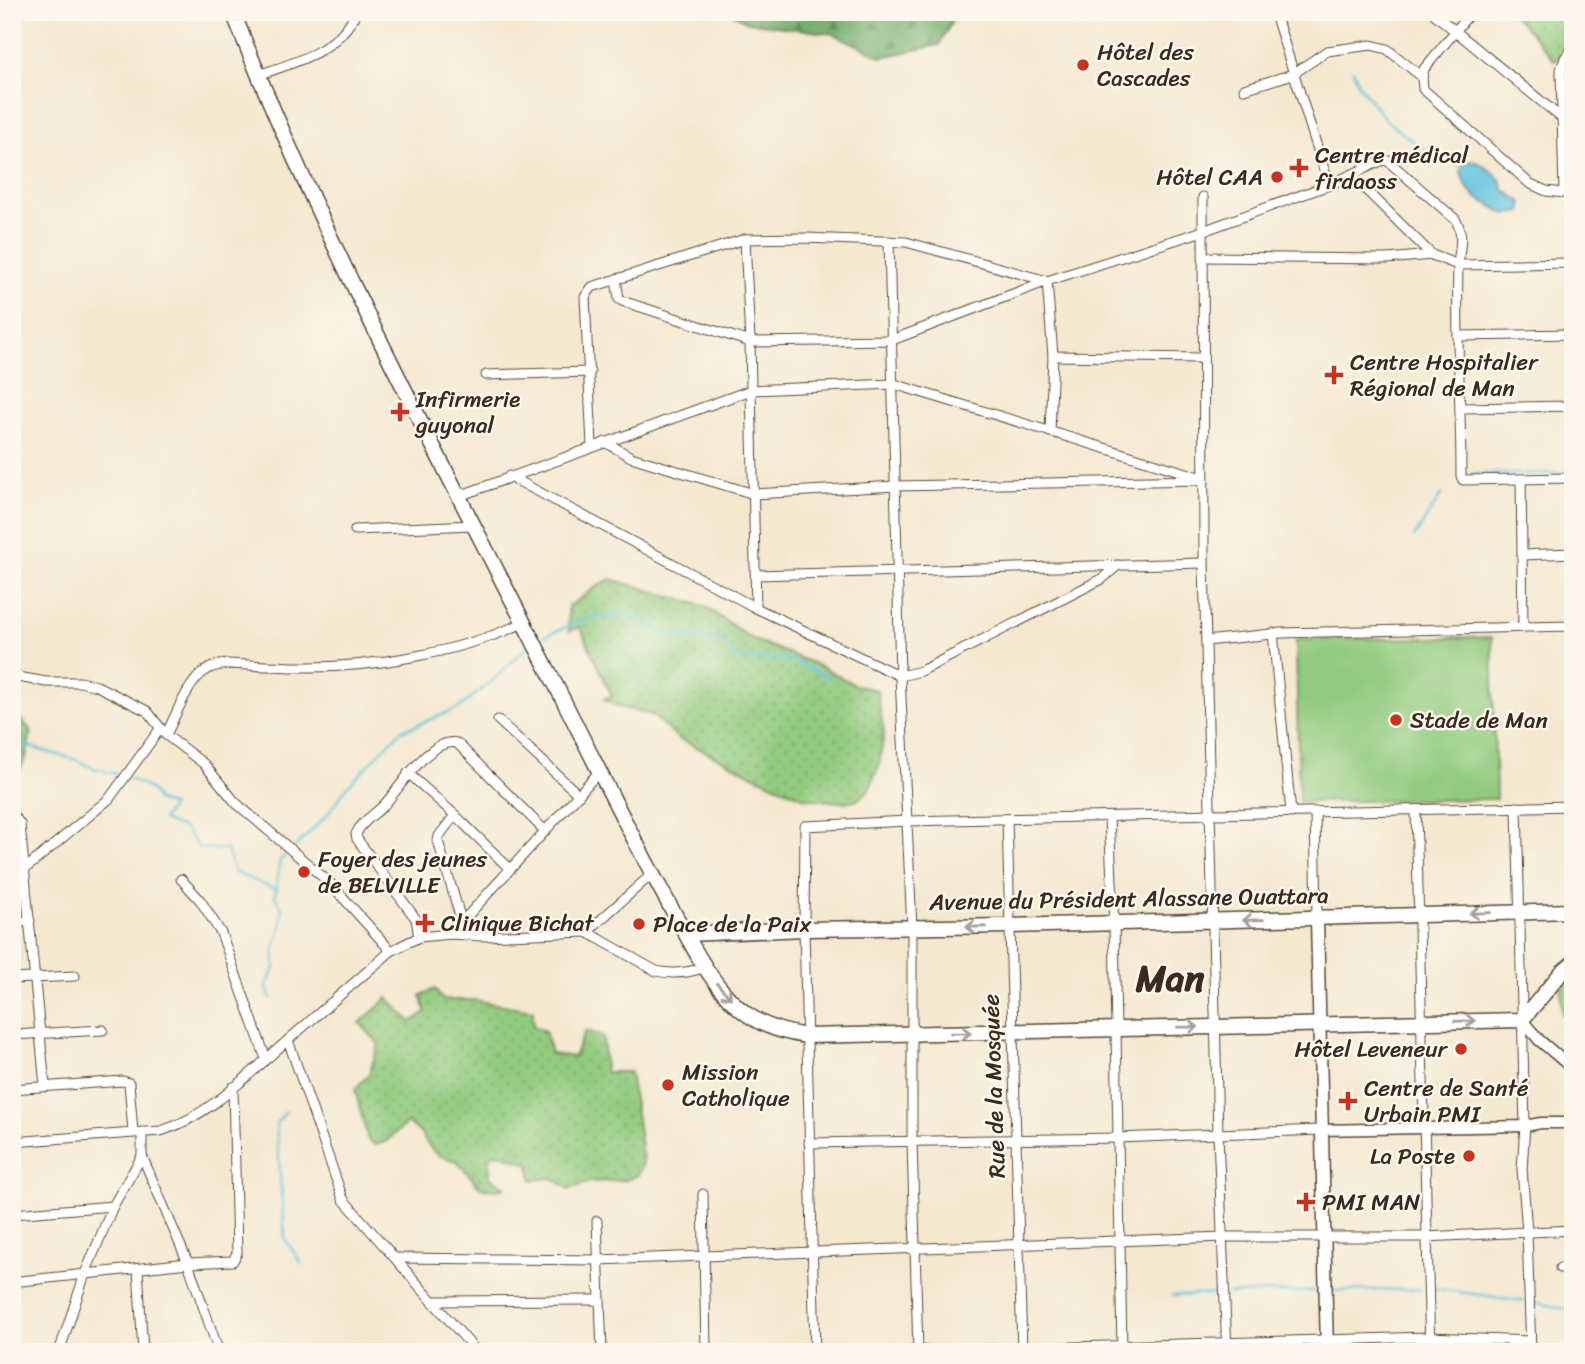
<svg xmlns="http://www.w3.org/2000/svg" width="1585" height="1364" viewBox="0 0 1585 1364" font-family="Sriracha,sans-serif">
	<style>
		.grass { fill: url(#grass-dots); stroke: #667a4e; stroke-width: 2 }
		.forest { fill: url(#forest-firs); stroke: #586c46; stroke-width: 2 }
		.garden { fill: url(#garden-furrows); stroke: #667a4e; stroke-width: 2 }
		.pitch { fill: #92cb7e; stroke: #667a4e; stroke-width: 2 }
		.water { fill: #60c3de; stroke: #4e767e; stroke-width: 2 }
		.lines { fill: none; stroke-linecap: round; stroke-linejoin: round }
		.stream { stroke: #60c3de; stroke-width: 2.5 }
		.minor-casing { stroke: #574639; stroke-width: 11 }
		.tertiary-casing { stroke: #574639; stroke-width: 13 }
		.secondary-casing { stroke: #574639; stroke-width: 15 }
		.primary-casing { stroke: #574639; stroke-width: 17 }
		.minor { stroke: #fff; stroke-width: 9 }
		.tertiary { stroke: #fff; stroke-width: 10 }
		.secondary { stroke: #fff; stroke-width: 12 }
		.primary { stroke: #fff; stroke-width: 14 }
		.oneway { stroke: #a79f9a }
		.poi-dot { fill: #c8321e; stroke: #fbf7ec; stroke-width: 2.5 }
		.labels { text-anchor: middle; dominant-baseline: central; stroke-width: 5; stroke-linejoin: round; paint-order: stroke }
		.poi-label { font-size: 23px; fill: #3b2a1e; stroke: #fbf7ec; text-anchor: start }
		.street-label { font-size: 23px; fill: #3b2a1e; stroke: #fbf7ec }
		.town-label { font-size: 37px; font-weight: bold; fill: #3b2a1e; stroke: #fbf7ec }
	</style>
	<defs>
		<pattern id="grass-dots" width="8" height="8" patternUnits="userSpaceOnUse" patternTransform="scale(1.75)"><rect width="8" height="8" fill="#92cb7e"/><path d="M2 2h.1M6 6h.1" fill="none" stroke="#7fae6c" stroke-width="1.8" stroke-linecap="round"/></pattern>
		<pattern id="forest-firs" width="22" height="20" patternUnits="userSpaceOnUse" patternTransform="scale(1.75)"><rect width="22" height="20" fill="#75af6d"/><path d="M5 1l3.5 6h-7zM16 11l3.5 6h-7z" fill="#618f59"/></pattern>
		<pattern id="garden-furrows" width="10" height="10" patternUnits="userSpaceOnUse" patternTransform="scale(1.75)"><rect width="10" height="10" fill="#92cb7e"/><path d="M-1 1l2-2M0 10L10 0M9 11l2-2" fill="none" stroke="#7fae6c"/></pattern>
	</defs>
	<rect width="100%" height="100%" fill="#fbf7ec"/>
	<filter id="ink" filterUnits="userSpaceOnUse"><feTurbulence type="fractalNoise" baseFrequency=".0143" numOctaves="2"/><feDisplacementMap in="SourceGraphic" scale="14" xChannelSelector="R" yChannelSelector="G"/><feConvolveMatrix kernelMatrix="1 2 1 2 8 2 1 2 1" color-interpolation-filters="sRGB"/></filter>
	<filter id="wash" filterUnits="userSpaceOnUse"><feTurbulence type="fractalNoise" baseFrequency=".00686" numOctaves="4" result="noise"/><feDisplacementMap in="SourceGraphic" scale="28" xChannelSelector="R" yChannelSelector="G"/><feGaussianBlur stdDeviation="1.57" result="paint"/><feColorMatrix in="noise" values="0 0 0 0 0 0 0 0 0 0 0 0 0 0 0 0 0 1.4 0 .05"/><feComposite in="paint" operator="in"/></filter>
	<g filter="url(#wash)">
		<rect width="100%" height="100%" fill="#f4e8cf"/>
		<g class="grass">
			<path d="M1509 12H1568C1575 37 1576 44 1555 61L1521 22Z"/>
			<path d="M611 579 704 606 752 639 822 667 855 685 877 690 884 733 879 765 869 790 856 801 839 802 805 798 764 780 679 739 652 715 620 707 604 699 612 696 580 627 569 631 568 606C585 597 593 586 611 579Z"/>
			<path d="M12 715 19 717 31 731 26 757 19 772 12 775Z"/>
			<path d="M435 989 443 1000H472L533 1010V1026L545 1031 551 1054 574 1057 585 1031 603 1036 605 1072H630L643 1162 638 1175 626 1180 591 1182 569 1189 552 1178 532 1180 529 1164 497 1153 489 1157 490 1177 505 1187C474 1196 477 1178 457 1162 451 1158 442 1158 437 1154 424 1146 426 1132 407 1123L385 1142 375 1145 368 1140 355 1089 369 1074 379 1044 360 1023 388 998 411 1022 426 1012 421 995Z"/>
		</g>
		<path class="forest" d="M730 12H957L939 45 882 57 834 34 747 22Z"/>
		<path class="garden" d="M1573 972V1059L1565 1054 1562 1026 1567 1025V1015L1562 1014 1561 982Z"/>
		<path class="pitch" d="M1492 637 1496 799 1299 802 1296 640Z"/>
		<path class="water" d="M1465 161 1477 162 1493 172 1501 181 1504 190 1522 202V212L1506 214 1477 198 1466 186 1461 173Z"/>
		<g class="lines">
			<g class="stream">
				<path d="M1353 70 1358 84 1386 120 1415 143 1463 168"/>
				<path d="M1472 474 1573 473"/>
				<path d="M1414 537 1442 494"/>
				<path d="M544 636 596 615 608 618 625 611 631 617H643L652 629 671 635 721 640 737 659H790L830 678"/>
				<path d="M12 739 33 748 77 760 93 768 121 775"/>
				<path d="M127 778C140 784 152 786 156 800L172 806 162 820 185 829 199 848 227 850 234 872 277 890"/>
				<path d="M295 847 327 815 347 787 401 731 459 708 492 681 528 646"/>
				<path d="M271 998 266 986 275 968 274 950 281 928 282 909 275 896 280 860 287 854"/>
				<path d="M286 1112 276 1123 285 1239 301 1263"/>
				<path d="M1431 1288 1523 1301"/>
				<path d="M1331 1291 1420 1289"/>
				<path d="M1229 1294 1316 1291"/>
				<path d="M1172 1296 1216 1294"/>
				<path d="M1534 1302 1573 1311"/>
			</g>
		</g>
	</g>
	<g filter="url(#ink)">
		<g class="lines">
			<g class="minor-casing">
				<g id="minor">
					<path d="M542 12 543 18"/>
					<path d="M1277 12V20L1329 185"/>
					<path d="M1432 12 1564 120"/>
					<path d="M1471 12 1424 69 1422 77 1423 89 1529 183 1546 191 1573 194"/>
					<path d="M258 75C294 63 339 51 356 12"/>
					<path d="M1244 89 1293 74 1327 51 1371 45 1387 49 1422 77"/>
					<path d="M1351 175 1432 255 1458 265 1573 263"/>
					<path d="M1564 193 1561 70 1565 58 1573 49"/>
					<path d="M1203 197 1204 563 1218 1135 1227 1352"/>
					<path d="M745 239 750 342 756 608"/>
					<path d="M889 241 900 676 912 928V1140L918 1352"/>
					<path d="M1205 257 1387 259 1432 255"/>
					<path d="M616 279 619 299 622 301 750 342 892 340 1047 281 1203 231 1329 185 1383 160 1388 161 1455 219C1465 234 1459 249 1458 266 1456 336 1461 406 1461 476L1463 480 1573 478"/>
					<path d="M1459 336 1573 334"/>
					<path d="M1053 356 1202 358"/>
					<path d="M486 375 590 372"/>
					<path d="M1461 408 1573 406"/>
					<path d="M605 442 631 457 754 494 896 486 1201 480"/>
					<path d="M592 446 585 297 592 287 745 239 806 238 906 242 1047 281 1053 356 1050 432"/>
					<path d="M509 476 756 608 900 676 921 671 1102 579 1118 565"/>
					<path d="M1521 479 1523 626"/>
					<path d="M459 496 751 390 894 384 1203 478"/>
					<path d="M355 530 474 525"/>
					<path d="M1522 555 1573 553"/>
					<path d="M756 575 1204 563"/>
					<path d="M1273 633 1291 813"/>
					<path d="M1206 641 1281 633 1573 626"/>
					<path d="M12 676 46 682H80L97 686 147 711 166 735 204 764 236 803 330 883 391 951"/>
					<path d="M498 720 579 795"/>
					<path d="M166 735C175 717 188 682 205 671 211 666 219 665 227 664 252 665 277 667 302 667 372 668 461 652 523 623"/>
					<path d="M408 773 455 815 510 869"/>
					<path d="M1517 807 1525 1126 1522 1169 1527 1231 1531 1352"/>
					<path d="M1416 810 1430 1352"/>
					<path d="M1315 812 1317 918"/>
					<path d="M12 814 20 824 45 1086"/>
					<path d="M455 815 439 836 438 841 461 920"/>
					<path d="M1109 817 1114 924 1122 1350"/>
					<path d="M1007 820 1022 1352"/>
					<path d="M12 870 25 869 109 799 160 729"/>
					<path d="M181 879 200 900 221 933 266 1059"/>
					<path d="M12 923 30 921"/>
					<path d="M587 932 656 971C674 975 689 973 705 967"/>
					<path d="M451 934 599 772"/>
					<path d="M419 937 416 919 357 839 356 834C361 822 374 815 383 806 399 790 430 736 457 743L545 831"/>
					<path d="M12 979 75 976"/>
					<path d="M12 1035 103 1030"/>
					<path d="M288 1040 343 1199 477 1352"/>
					<path d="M12 1089 123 1081 129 1083 133 1132"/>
					<path d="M12 1142 161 1131C207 1117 245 1078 280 1047 317 1015 354 983 391 951L419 937 451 934 482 936 587 932 652 874"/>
					<path d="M809 1143 1118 1138 1320 1130"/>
					<path d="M142 1156 188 1263 219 1352"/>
					<path d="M703 1194 706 1352"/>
					<path d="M12 1214 113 1206"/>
					<path d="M597 1221 602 1352"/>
					<path d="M396 1258 598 1260 1224 1237H1425L1573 1230"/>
					<path d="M1560 1268H1573"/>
					<path d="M138 1269 143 1352"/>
					<path d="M12 1282 188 1263 233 1261 237 1253 233 1087"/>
					<path d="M435 1301 598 1300"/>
					<path d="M59 1352 85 1274 113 1206 142 1156V1132"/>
					<path d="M815 1352 804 929 805 826 908 821 1573 806"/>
					<path d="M889 1352 1429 1337 1530 1341"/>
				</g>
			</g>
			<g class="tertiary-casing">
				<g id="tertiary">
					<path d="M1522 1020 1539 1040 1573 1069"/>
					<path d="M1320 1130 1525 1126 1541 1123H1573"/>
				</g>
			</g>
			<g class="secondary-casing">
				<path id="secondary" d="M1317 918 1327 1352"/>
			</g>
			<g class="primary-casing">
				<g id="primary">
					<path d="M233 12C322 239 438 455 549 672 589 750 627 829 670 906 686 933 700 964 720 988 744 1018 768 1030 806 1036L1522 1020 1562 972 1573 963"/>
					<path d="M687 934 804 929 1009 926 1573 911"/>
				</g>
			</g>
			<use href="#minor" class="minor"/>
			<use href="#tertiary" class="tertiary"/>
			<use href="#secondary" class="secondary"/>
			<use href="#primary" class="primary"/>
		</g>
		<defs><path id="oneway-shaft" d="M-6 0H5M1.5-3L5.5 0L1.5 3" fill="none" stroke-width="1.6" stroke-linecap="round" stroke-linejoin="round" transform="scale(1.75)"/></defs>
		<g class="oneway">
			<use href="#oneway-shaft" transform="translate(1480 913) rotate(178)"/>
			<use href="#oneway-shaft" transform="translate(1253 920) rotate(178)"/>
			<use href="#oneway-shaft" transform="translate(976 927) rotate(179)"/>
			<use href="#oneway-shaft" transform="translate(724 991) rotate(48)"/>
			<use href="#oneway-shaft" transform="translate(1465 1021) rotate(-1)"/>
			<use href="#oneway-shaft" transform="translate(1188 1027) rotate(-1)"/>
			<use href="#oneway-shaft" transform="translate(961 1033) rotate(-1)"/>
		</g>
	</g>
	<g class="poi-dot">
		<circle cx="1083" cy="65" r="7"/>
		<path d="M1295.5 157.5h7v7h7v7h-7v7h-7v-7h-7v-7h7z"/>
		<circle cx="1277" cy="177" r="7"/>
		<path d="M1330.5 364.5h7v7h7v7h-7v7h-7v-7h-7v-7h7z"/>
		<path d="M396.5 401.5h7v7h7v7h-7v7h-7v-7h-7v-7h7z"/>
		<circle cx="1396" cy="720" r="7"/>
		<circle cx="304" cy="872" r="7"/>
		<path d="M421.5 912.5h7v7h7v7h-7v7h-7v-7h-7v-7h7z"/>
		<circle cx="639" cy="924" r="7"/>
		<circle cx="1461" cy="1049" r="7"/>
		<circle cx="668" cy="1085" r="7"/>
		<path d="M1344.5 1090.5h7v7h7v7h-7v7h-7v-7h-7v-7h7z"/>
		<circle cx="1469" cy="1156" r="7"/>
		<path d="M1302.5 1191.5h7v7h7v7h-7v7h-7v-7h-7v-7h7z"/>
	</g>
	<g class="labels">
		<g class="poi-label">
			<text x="1097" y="52">Hôtel des<tspan x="1097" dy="26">Cascades</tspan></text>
			<text x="1315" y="155">Centre médical<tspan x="1315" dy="26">firdaoss</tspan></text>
			<text x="1263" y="177" text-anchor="end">Hôtel CAA</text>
			<text x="1350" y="362">Centre Hospitalier<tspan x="1350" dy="26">Régional de Man</tspan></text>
			<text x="416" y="399">Infirmerie<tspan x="416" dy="26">guyonal</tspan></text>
			<text x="1410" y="720">Stade de Man</text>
			<text x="318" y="859">Foyer des jeunes<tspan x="318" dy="26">de BELVILLE</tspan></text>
			<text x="441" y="923">Clinique Bichat</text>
			<text x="653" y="924">Place de la Paix</text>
			<text x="1447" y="1049" text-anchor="end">Hôtel Leveneur</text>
			<text x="682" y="1072">Mission<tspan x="682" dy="26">Catholique</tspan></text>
			<text x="1364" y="1088">Centre de Santé<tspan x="1364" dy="26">Urbain PMI</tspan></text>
			<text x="1455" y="1156" text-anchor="end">La Poste</text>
			<text x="1322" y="1202">PMI MAN</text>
		</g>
		<g class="street-label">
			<text transform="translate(1129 899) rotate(-1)">Avenue du Président Alassane Ouattara</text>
			<text transform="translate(994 1086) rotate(-92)">Rue de la Mosquée</text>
		</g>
		<g class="town-label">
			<text x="1170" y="978">Man</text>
		</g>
	</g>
	<rect width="1585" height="1364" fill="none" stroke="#fbf7ec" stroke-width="42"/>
</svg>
